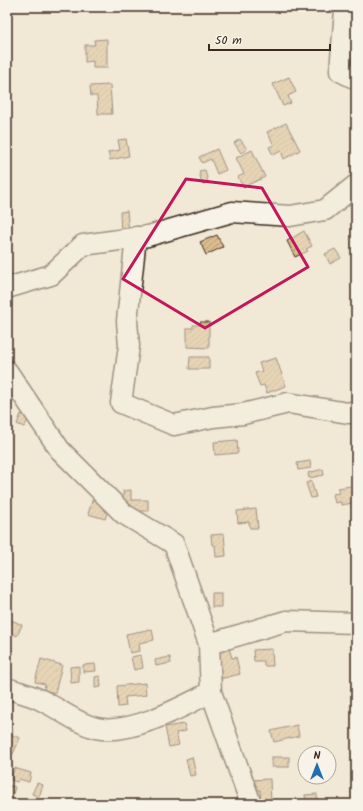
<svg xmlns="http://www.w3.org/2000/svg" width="363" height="811" viewBox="0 0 363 811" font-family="Kalam,sans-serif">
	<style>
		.building { fill: url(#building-hatch); stroke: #3b2a1e }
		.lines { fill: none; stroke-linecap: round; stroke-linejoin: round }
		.minor-casing { stroke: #3b2a1e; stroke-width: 23 }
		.minor { stroke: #f7f3e8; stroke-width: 20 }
		.marked { fill: none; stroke: #c2185b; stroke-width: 3; stroke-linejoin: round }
	</style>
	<defs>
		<pattern id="building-hatch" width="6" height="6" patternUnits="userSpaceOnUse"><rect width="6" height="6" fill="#dbbc8e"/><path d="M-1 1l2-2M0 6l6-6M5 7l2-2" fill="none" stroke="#b39973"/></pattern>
	</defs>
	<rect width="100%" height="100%" fill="#f1e8d6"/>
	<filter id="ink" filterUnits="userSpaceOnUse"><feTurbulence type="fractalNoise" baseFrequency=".025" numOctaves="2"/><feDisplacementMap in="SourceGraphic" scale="8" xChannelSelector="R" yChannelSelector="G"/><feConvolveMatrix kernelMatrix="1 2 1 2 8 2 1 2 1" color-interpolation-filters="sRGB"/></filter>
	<g filter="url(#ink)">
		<g class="building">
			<path d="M107 39V68H93V61L85 62V45H95L94 40Z"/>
			<path d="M289 77 296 92 288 96 291 103 283 106 273 84Z"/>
			<path d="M110 85 112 114H98L97 96H91L90 86Z"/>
			<path d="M286 123 300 150 284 159 281 151 273 155 269 147 274 145 267 132Z"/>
			<path d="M126 139 129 156 110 160 108 152 120 150 118 140Z"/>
			<path d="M240 139 247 149 241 153 234 143Z"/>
			<path d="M217 149 226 170 217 174 211 159 202 163 199 157Z"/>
			<path d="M252 150 265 177 243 187 238 177 244 174 236 158Z"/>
			<path d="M205 170 208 182 202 184 199 171Z"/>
			<path d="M127 211 129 234 121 235 120 212Z"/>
			<path d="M304 231 312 246 306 249 308 251 295 257 287 241Z"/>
			<path d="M217 235 223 247 206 255 200 242Z"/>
			<path d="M335 249 341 258 330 264 325 254Z"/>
			<path d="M200 322H209V348L187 347V328H193V325H200Z"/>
			<path d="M190 357H209V369H189Z"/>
			<path d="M276 358 286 386 267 393 264 385 260 386 255 373 262 371 259 363Z"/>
			<path d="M21 414 29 418 24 427 17 424Z"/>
			<path d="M237 440 238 453 215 455 214 442Z"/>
			<path d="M310 461 311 468 298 470 297 463Z"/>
			<path d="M323 469 324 475 309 478 308 473Z"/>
			<path d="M311 481 316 497 311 498 306 483Z"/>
			<path d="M351 486 354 503 341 505V502L335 503 333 494 339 493 338 488Z"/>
			<path d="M131 490V500H148V511H124L123 491Z"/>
			<path d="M93 498 110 504 105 519 88 514Z"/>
			<path d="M256 509 258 528H250L249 522 238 523 237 511Z"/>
			<path d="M224 534 226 556 216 557 215 545H212L211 535Z"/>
			<rect x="212" y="593" width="9" height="14"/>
			<path d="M7 618 22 625 17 636 7 631Z"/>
			<path d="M152 629 154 640 139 643 140 651 130 653 126 634Z"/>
			<path d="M229 648 232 658 236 657 240 674 220 679 217 651Z"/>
			<path d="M272 649 273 666H264V661H254L253 650Z"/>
			<path d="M141 655 143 668 134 670 131 657Z"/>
			<path d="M170 657 171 663 156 666 155 660Z"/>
			<path d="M41 659 62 665 55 693 44 690 45 684 35 682Z"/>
			<path d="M95 664 96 671 83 672V665Z"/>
			<path d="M79 666V682L71 683 70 667Z"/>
			<path d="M100 676 101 687 95 688V677Z"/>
			<path d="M145 683 146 695 125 697 126 706 118 707 117 686Z"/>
			<path d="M184 724 186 731 176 733 179 745 169 747 165 727Z"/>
			<path d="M297 725 299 736 274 742 271 731Z"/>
			<path d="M10 734 20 738 13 754 7 752V742Z"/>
			<path d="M192 757 196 775 190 776 186 759Z"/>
			<rect x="272" y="757" width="17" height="10"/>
			<path d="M14 768 31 773 29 782 19 779 17 782 11 780Z"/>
			<path d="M270 779 271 804H261L260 790H251L250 780Z"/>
			<path d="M37 783 43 785 39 797 32 794Z"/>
			<path d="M7 785 15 787 12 798 7 796Z"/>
			<path d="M317 794V804H306L305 795Z"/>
		</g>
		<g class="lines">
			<g class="minor-casing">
				<g id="minor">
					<path d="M343 7 345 10 340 71 356 79"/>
					<path d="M136 237 127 321 129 346 121 403 174 425 213 417 243 414 288 403 348 413 356 411"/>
					<path d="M7 288 51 275 83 245 148 236 232 212 290 216 325 210 356 185"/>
					<path d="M7 371 60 450 124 514 174 544 209 644"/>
					<path d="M7 688C18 692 31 695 41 700 60 709 76 723 96 728 129 736 182 707 211 692"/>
					<path d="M251 804 211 692 209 644 286 621 356 623"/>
				</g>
			</g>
			<use href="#minor" class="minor"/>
		</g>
	</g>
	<path d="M0 0H363V811H0ZM186 179 262 188 308 267 205 328 123 279Z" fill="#f1e8d6" fill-opacity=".55" fill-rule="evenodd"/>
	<path class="marked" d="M186 179 262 188 308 267 205 328 123 279Z"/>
	<rect width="363" height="811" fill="none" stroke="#f7f3e8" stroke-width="24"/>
	<rect x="12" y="12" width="339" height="787" fill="none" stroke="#3b2a1e" stroke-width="1.5" filter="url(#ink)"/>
	<g transform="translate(317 765)"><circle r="19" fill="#f7f3e8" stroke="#aca397"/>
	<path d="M0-3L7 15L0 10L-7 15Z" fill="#1f6fb2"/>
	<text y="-6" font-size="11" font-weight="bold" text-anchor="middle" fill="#3b2a1e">N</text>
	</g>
	<path d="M209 44v6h121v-6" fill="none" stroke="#3b2a1e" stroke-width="2"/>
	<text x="215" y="44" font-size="12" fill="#3b2a1e" stroke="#f7f3e8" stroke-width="3" paint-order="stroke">50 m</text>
</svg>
